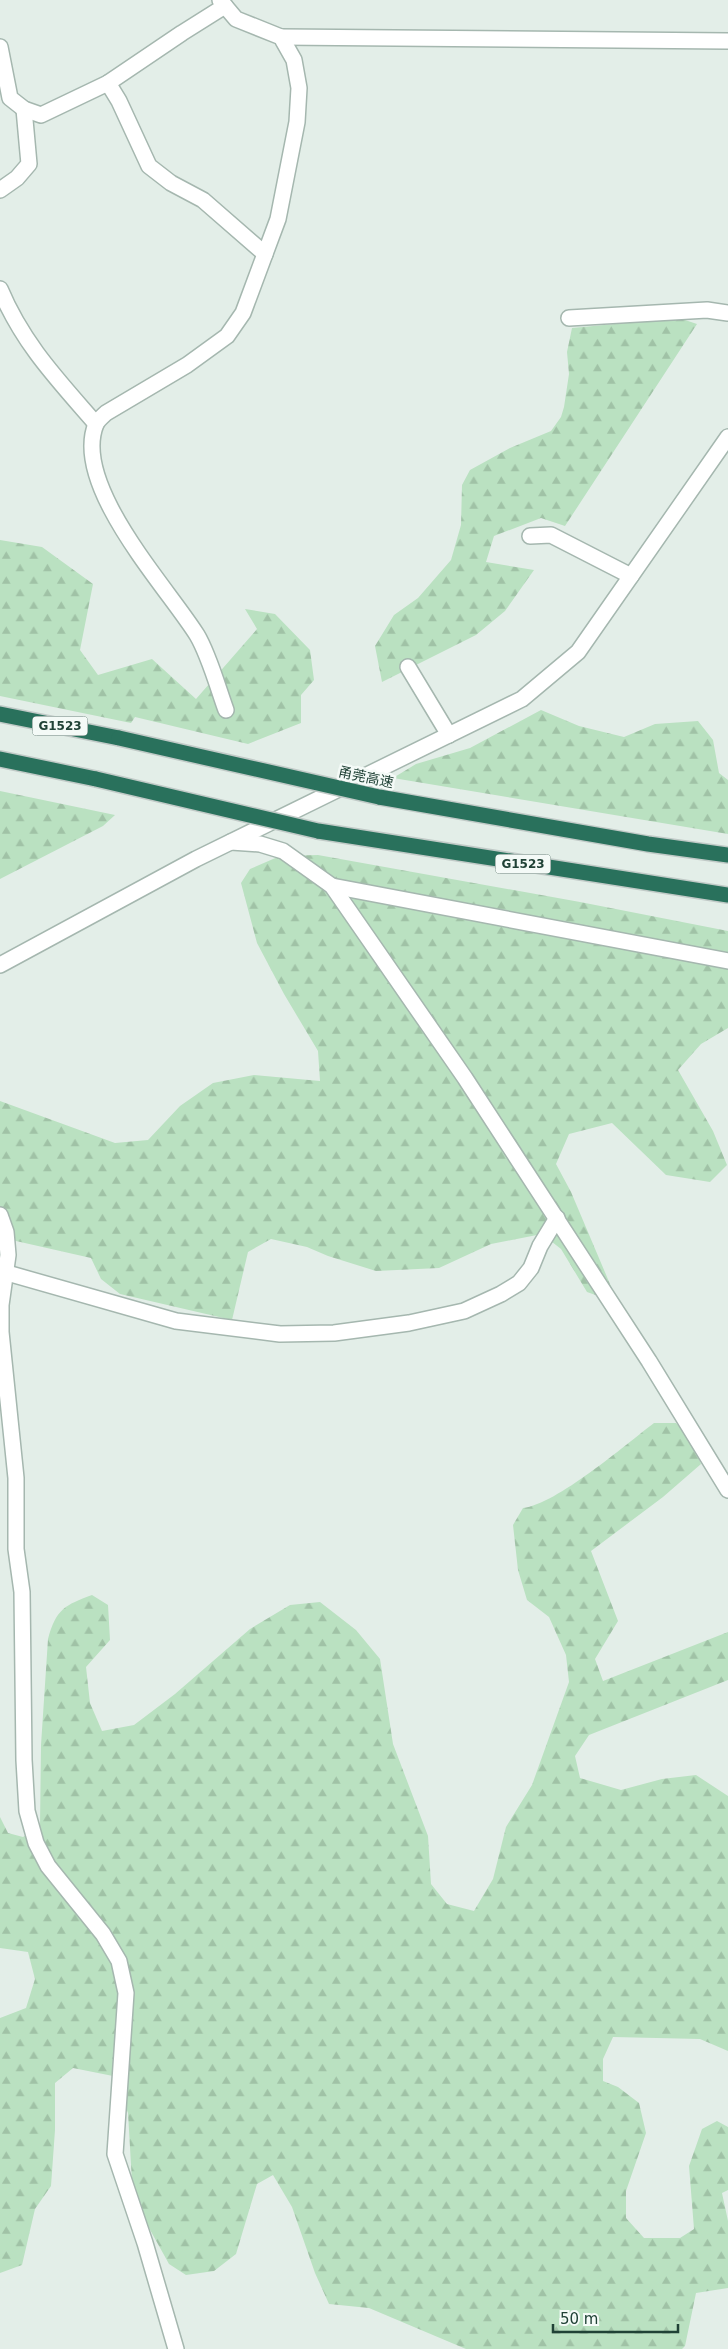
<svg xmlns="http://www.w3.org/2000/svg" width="728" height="2349" viewBox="0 0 728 2349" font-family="'DejaVu Sans','Noto Sans SC',sans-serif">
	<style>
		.forest { fill: url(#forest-firs) }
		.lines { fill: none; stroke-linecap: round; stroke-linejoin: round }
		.minor-casing { stroke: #a5b7af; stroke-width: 18 }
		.highway-casing { stroke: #c1cac7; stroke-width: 18 }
		.minor { stroke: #fff; stroke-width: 15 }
		.highway { stroke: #29715c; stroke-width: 15 }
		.highway-bridge-casing { stroke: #c1cac7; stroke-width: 18; stroke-linecap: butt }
		.highway-bridge { stroke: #29715c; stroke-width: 15 }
		.labels { text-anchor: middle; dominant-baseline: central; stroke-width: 5; stroke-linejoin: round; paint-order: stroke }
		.shield { fill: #f4faf7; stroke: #607970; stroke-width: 1 }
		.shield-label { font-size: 12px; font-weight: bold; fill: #204236 }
		.street-label { font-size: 14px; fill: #204236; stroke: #f4faf7 }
	</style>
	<defs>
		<pattern id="forest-firs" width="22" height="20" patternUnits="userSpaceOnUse" patternTransform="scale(1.25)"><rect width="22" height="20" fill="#bae1c1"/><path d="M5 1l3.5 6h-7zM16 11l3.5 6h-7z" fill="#a0c2a6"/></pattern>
	</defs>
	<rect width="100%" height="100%" fill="#e3eee8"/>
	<g class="forest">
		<path d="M679 318 697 324 565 526 541 518 494 536 486 562 534 570 505 611 476 635 382 682 375 646 394 615 418 598 451 560 461 525 462 485 470 470 510 448 551 431 561 417 564 407 569 374 567 352 572 328Z"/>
		<path d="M0 540 42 547 93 584 80 650 98 675 152 659 196 699 257 629 245 609 275 614 310 650 314 680 301 695V723L248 744 135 717 131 723 0 696Z"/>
		<path d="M541 710 579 726 624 737 655 724 698 721 713 740 719 773 728 780V834L393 778 416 764 470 748Z"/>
		<path d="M0 791 115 815 103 826 0 879Z"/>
		<path d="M318 855 580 902 728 931V1028L701 1044 678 1070 713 1131 727 1165 710 1182 666 1175 612 1123 569 1134 556 1164 571 1192 618 1303 587 1292 561 1249 542 1234 491 1244 439 1268 376 1271 328 1256 307 1247 271 1239 248 1252 232 1320 120 1294 101 1279 91 1258 16 1241 0 1242V1101L115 1143 148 1140 180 1106 213 1083 254 1075 320 1081 318 1051 284 994 257 943 241 883 250 869 280 856Z"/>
		<path d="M654 1423H676L692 1441 701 1464 663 1497 591 1551 618 1621 595 1659 603 1681 728 1632V1680L589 1735 575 1756 580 1778 621 1790 662 1779 696 1775 728 1796V2051L700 2039 613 2037 603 2059V2081L618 2087 639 2103 646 2133 626 2191V2218L644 2238H680L694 2229 689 2166 702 2129 717 2121 728 2127V2190L722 2193 728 2221V2288L696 2293 685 2346 682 2349H466L369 2308 329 2304 315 2273 292 2207 273 2175 257 2184 236 2254 214 2271 186 2275 169 2264 133 2199 128 2113 113 2076 73 2068 55 2083V2130L51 2186 35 2209 22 2265 0 2273V2018L26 2008 35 1979 28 1952 0 1948V1817L8 1833 23 1837 40 1826 41 1745 48 1639C56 1609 65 1605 92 1595L108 1605 110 1640 86 1667 90 1703 102 1731 134 1725 175 1694 250 1629 290 1605 320 1602 356 1630 380 1659 393 1744 428 1836 431 1884 447 1904 474 1911 493 1879 506 1827 532 1785 569 1682 566 1655 549 1617 527 1600 518 1570 513 1525 523 1508C557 1504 625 1445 654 1423Z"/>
	</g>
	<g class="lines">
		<g class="minor-casing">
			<g id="minor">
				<path d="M220 0 236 19 281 37 294 60 299 88 297 122 278 219 243 313 227 336 187 365 106 413C103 416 98 420 96 424 71 485 167 587 197 635 209 655 218 688 226 710"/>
				<path d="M281 37 728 41"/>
				<path d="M0 47 10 98 24 109 41 115 108 83 182 33 225 6"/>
				<path d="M108 83 119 101 149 166 171 183 203 200 265 254"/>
				<path d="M0 190 17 178 29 164 24 109"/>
				<path d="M0 289C23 344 58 380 96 424"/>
				<path d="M569 318 707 310 728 313"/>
				<path d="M530 536 551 535 631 576"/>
				<path d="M408 667 449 735"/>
				<path d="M231 842 260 844 283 851 332 886 465 1078 649 1361 728 1490"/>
				<path d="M332 886 728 961"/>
				<path d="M0 965 196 859 522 699 578 652 728 437"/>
				<path d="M0 1215 6 1232 8 1255 1 1305V1332L16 1478V1549L22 1592 24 1760 27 1811 36 1843 48 1866 103 1934 119 1961 126 1993 115 2154 145 2243 176 2349"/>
				<path d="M0 1271 176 1321 280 1334 334 1333 409 1323 464 1311 501 1294 519 1283 531 1268 540 1246 557 1218"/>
			</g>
		</g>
		<g class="highway-casing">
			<g id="highway">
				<path d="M0 714 119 738"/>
				<path d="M0 759 96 779"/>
				<path d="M379 797 648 844 728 855"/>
				<path d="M318 831 728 895"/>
			</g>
		</g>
		<use href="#minor" class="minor"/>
		<use href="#highway" class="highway"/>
		<g class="highway-bridge-casing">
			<g id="highway-bridge">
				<path d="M119 738 379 797"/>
				<path d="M96 779 318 831"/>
			</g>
		</g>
		<use href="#highway-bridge" class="highway-bridge"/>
	</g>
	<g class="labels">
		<g class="shield">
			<rect x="32.5" y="716.5" width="55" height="19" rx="4"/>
			<rect x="495.5" y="854.5" width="55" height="19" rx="4"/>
		</g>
		<g class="shield-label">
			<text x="60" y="726">G1523</text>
			<text x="523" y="864">G1523</text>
		</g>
		<g class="street-label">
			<text transform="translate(366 777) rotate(12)">甬莞高速</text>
		</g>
	</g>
	<path d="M553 2324v8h125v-8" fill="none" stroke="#204236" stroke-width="2.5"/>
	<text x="560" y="2324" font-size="15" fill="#204236" stroke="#f4faf7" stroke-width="4" paint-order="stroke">50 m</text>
</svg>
